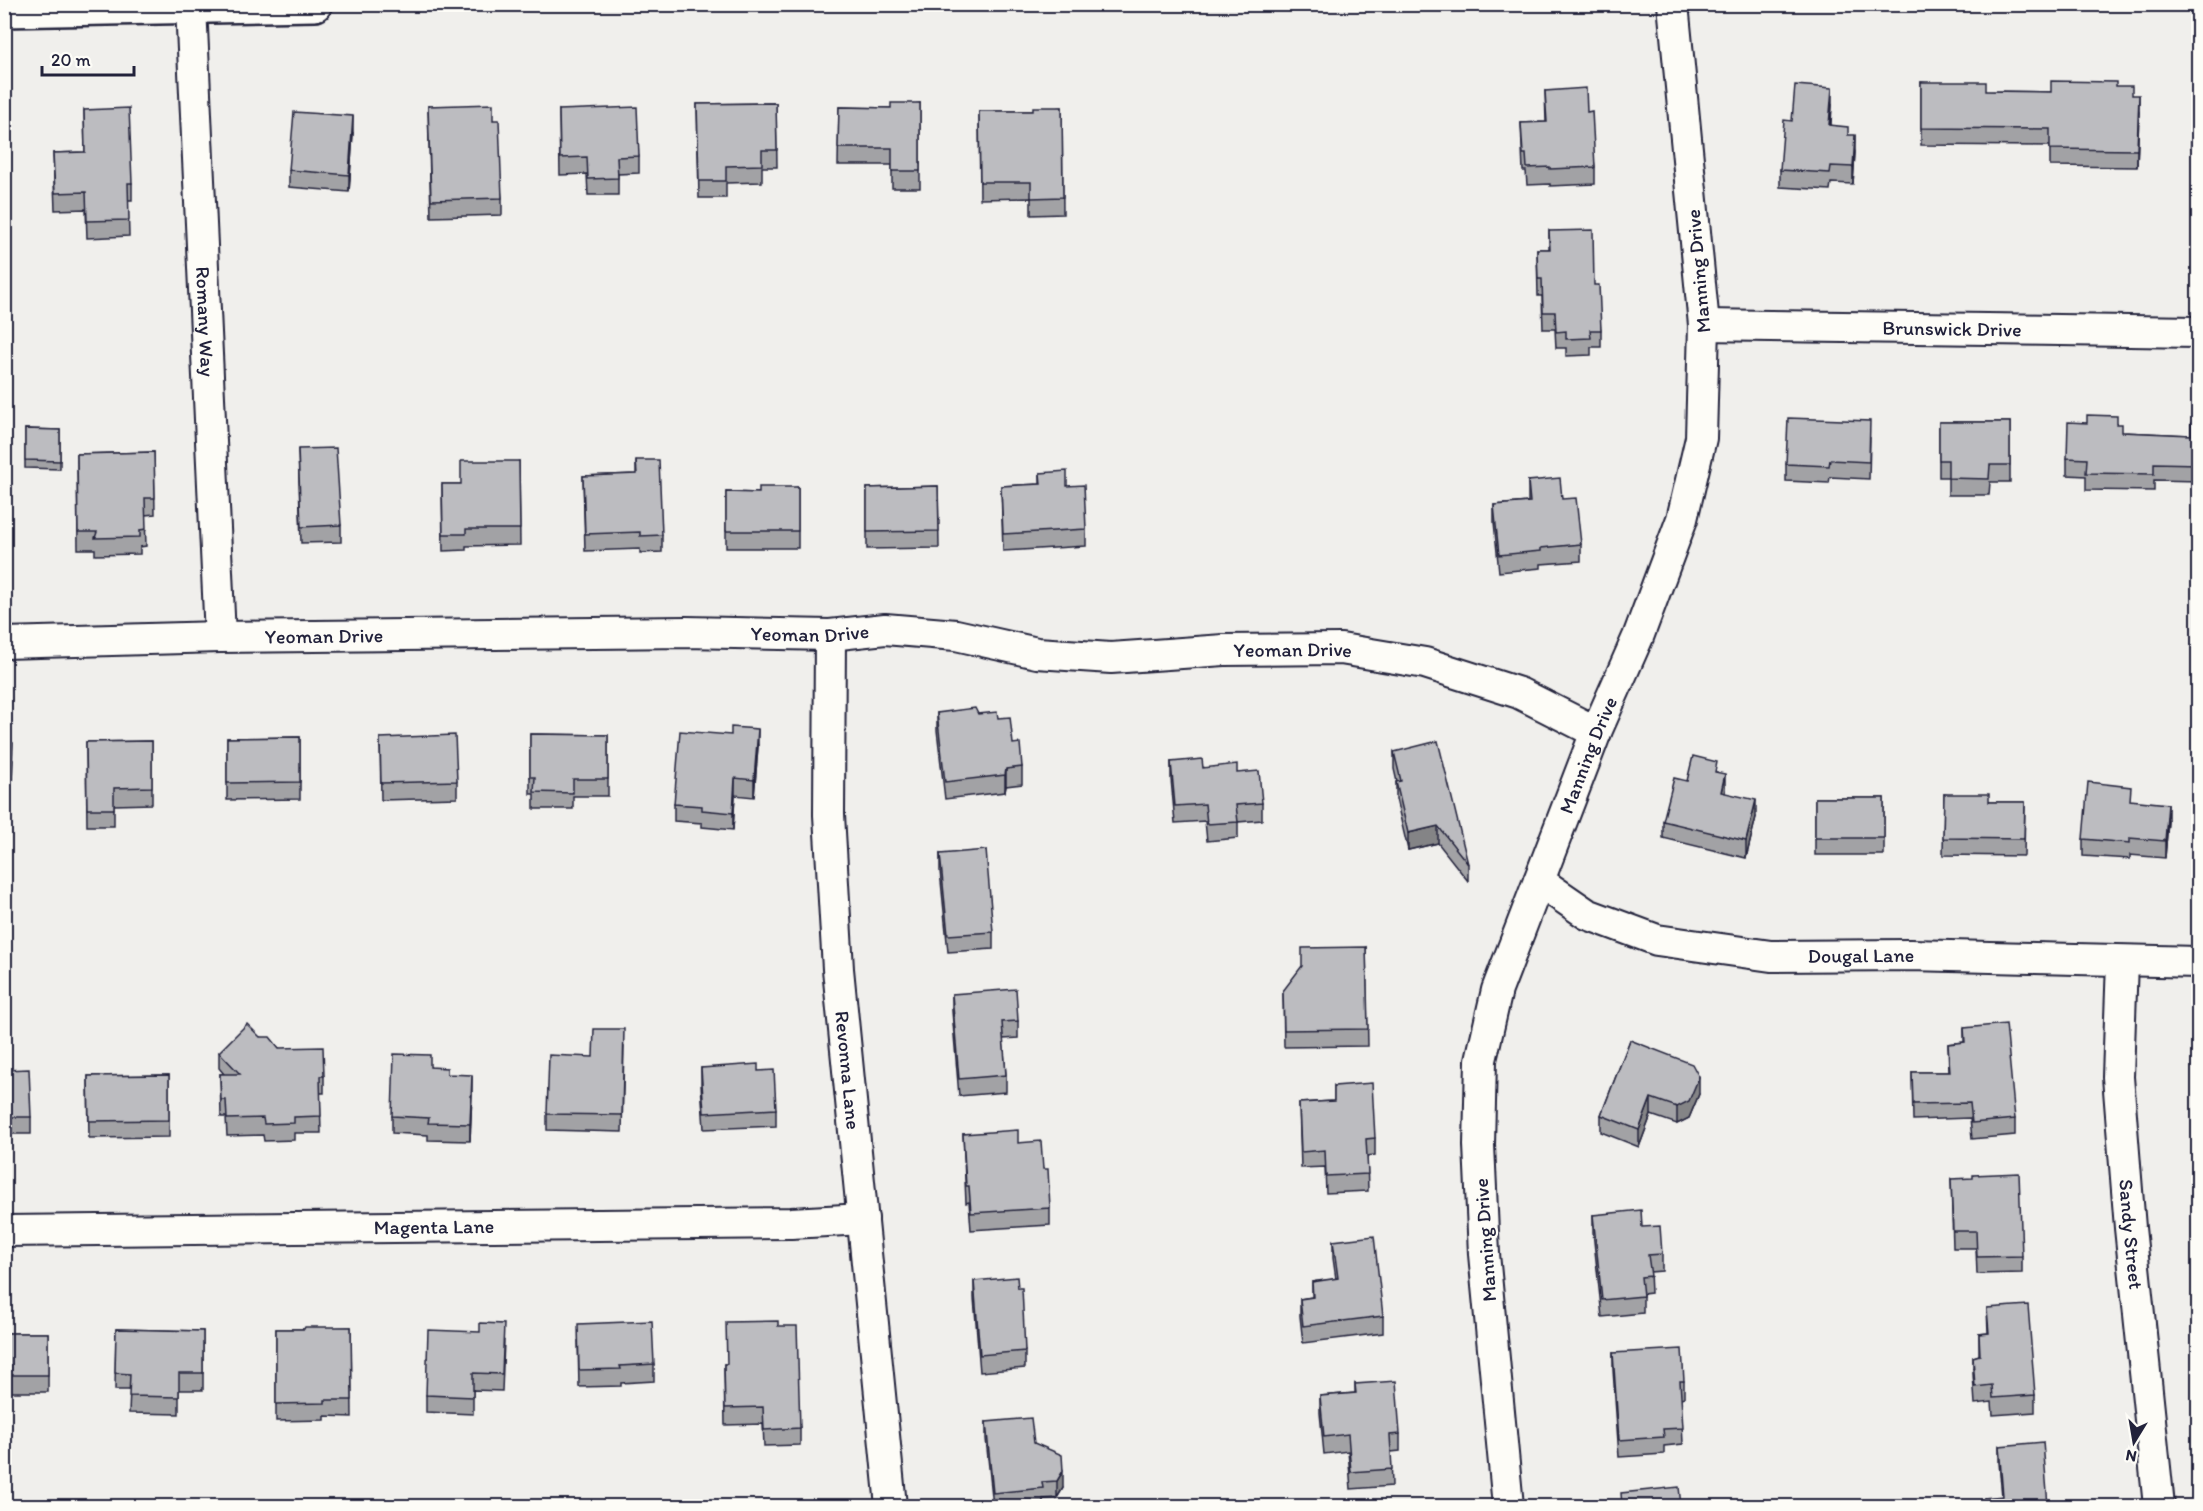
<svg xmlns="http://www.w3.org/2000/svg" width="2203" height="1511" viewBox="0 0 2203 1511" font-family="Itim,sans-serif">
	<style>
		.lines { fill: none; stroke-linecap: round; stroke-linejoin: round }
		.minor-casing { stroke: #22223b; stroke-width: 34 }
		.tertiary-casing { stroke: #22223b; stroke-width: 38 }
		.minor { stroke: #fdfcf7; stroke-width: 30 }
		.tertiary { stroke: #fdfcf7; stroke-width: 33 }
		.wall { fill: #a2a2a5; stroke: #22223b; stroke-width: 1.5 }
		.shaded-wall { fill: #848486; stroke: #22223b; stroke-width: 1.5 }
		.building { fill: #bcbcc0; stroke: #22223b; stroke-width: 1.5 }
		.labels { text-anchor: middle; dominant-baseline: central; stroke-width: 4.5; stroke-linejoin: round; paint-order: stroke }
		.street-label { font-size: 20px; fill: #22223b; stroke: #fdfcf7 }
	</style>
	<rect width="100%" height="100%" fill="#f0efec"/>
	<filter id="ink" filterUnits="userSpaceOnUse"><feTurbulence type="fractalNoise" baseFrequency=".0167" numOctaves="2"/><feDisplacementMap in="SourceGraphic" scale="12" xChannelSelector="R" yChannelSelector="G"/><feConvolveMatrix kernelMatrix="1 2 1 2 8 2 1 2 1" color-interpolation-filters="sRGB"/></filter>
	<g filter="url(#ink)">
		<g class="lines">
			<g class="minor-casing">
				<g id="minor">
					<path id="s1" d="M191 6 220 637"/>
					<path id="s2" d="M1704 325 2198 332"/>
					<path id="s3" d="M830 635 829 815 838 969 891 1506"/>
					<path id="s4" d="M4 643 220 637 686 632 830 635 885 629 956 635 1037 653 1111 658 1224 650 1341 649 1425 663 1519 693 1596 732"/>
					<path id="s5" d="M1539 881 1587 914 1657 940 1771 956 1910 955 2198 962"/>
					<path id="s6" d="M2122 961 2118 1077 2130 1228 2159 1506"/>
					<path id="s7" d="M4 1231 791 1223 863 1219"/>
					<path id="s8" d="M1508 1506 1484 1254 1479 1145 1481 1060 1497 990 1596 732 1638 637 1682 519 1701 438 1704 325 1673 4"/>
				</g>
			</g>
			<g class="tertiary-casing">
				<path id="tertiary" d="M4 10 315 4"/>
			</g>
			<use href="#minor" class="minor"/>
			<use href="#tertiary" class="tertiary"/>
		</g>
		<g class="wall">
			<path d="M2192 80H2199V147H2191Z"/>
			<path d="M1921 82 1986 91 2051 92 2116 86 2132 95 2139 112 2137 167 2050 166V146L1921 145Z"/>
			<path d="M1545 91 1587 112 1595 167V184L1550 186V184L1527 185 1526 171H1523L1521 123 1546 122Z"/>
			<path d="M776 103 777 167H762V182L726 183V198H699L697 104Z"/>
			<path d="M920 103V188H892V165H838L839 107 891 108Z"/>
			<path d="M1832 105 1831 125 1848 135 1855 152 1853 184 1831 183 1830 190 1780 187V170L1792 121Z"/>
			<path d="M428 106 493 120 502 198V215L431 217Z"/>
			<path d="M1062 107 1063 214 1031 215V198L980 199 979 111H1033Z"/>
			<path d="M84 110 132 183V200H128L129 236 87 238 86 209 55 210 53 153 85 152Z"/>
			<path d="M559 110 639 156V173L618 174V195H588L587 174 560 175Z"/>
			<path d="M353 133 349 192 289 187V170Z"/>
			<path d="M1549 231 1594 285 1601 330V347H1591V355L1566 356V348H1556L1555 329H1543L1542 296H1538L1537 249H1549Z"/>
			<path d="M1939 422H2010V482H1990L1989 495H1948V477H1939Z"/>
			<path d="M2199 423V481L2154 480V491L2086 490V476L2067 475V458L2117 424 2122 432 2191 435Z"/>
			<path d="M25 429 60 430V469L25 468Z"/>
			<path d="M1870 438 1869 479 1830 477 1829 483 1786 481V464Z"/>
			<path d="M298 449 341 525V542L301 543Z"/>
			<path d="M154 452 155 514 145 515 146 546 140 547V554L95 555V549H78L77 454Z"/>
			<path d="M636 460 662 535V552L640 553V549L585 551 583 476 636 474Z"/>
			<path d="M519 461 520 545 466 546V550L443 551 442 484H461Z"/>
			<path d="M1040 473 1067 486 1086 529V546L1003 551 1001 486 1040 484Z"/>
			<path d="M1528 481 1562 499 1581 544V561L1541 564V568L1499 572 1494 522V505L1528 502Z"/>
			<path d="M938 486 939 548 867 549V488Z"/>
			<path d="M798 487V548H726V492L759 493Z"/>
			<path d="M937 713 978 714 998 718 1013 744 1022 767V784L1006 786 1005 792 945 799 937 730Z"/>
			<path d="M530 734 608 735V796H573V809H534V794H530Z"/>
			<path d="M300 737V799L227 800V738Z"/>
			<path d="M380 738 457 781V798L381 800Z"/>
			<path d="M152 741V804L114 805V826H87L86 742Z"/>
			<path d="M4 743 13 760 11 802H4Z"/>
			<path d="M758 746 754 797 735 795 733 830 702 827V823L674 821V804Z"/>
			<path d="M1394 752 1468 864V881L1438 843 1408 850 1396 799V782H1397L1394 769Z"/>
			<path d="M1171 762 1237 773 1262 803V820L1238 822V838L1207 841 1205 821 1175 823 1171 779Z"/>
			<path d="M1717 772 1725 791V793L1756 817 1746 858 1663 838V821L1687 781Z"/>
			<path d="M1944 794 1989 802H2025L2024 856 1943 855Z"/>
			<rect x="1815" y="798" width="69" height="57"/>
			<path d="M2131 801 2168 821 2165 858 2130 855V859L2083 856V839Z"/>
			<path d="M940 854 993 932V949L948 952 940 871Z"/>
			<path d="M1366 947 1368 1046 1284 1047 1283 991Z"/>
			<path d="M952 994 1018 1021V1038L1003 1039 1006 1075V1092L959 1096 952 1011Z"/>
			<path d="M1964 1028 2015 1119V1135L1972 1139 1970 1118 1913 1120 1912 1072H1949L1948 1044 1964 1042Z"/>
			<path d="M260 1037 279 1048 324 1076V1093H320L321 1133H294V1140L264 1141 263 1135 227 1136 226 1117H221L220 1074H224L219 1068V1052Z"/>
			<path d="M1630 1040 1699 1094 1689 1118 1677 1124 1651 1115 1639 1147 1601 1132V1115Z"/>
			<path d="M624 1046 622 1132 547 1130V1114L593 1057Z"/>
			<path d="M430 1067 447 1074 472 1092 470 1141 428 1140V1135L392 1133V1116Z"/>
			<path d="M701 1068 758 1071 776 1109V1126L704 1129 701 1085Z"/>
			<path d="M4 1070 31 1117V1134H4Z"/>
			<path d="M169 1075V1137L89 1138 88 1076Z"/>
			<path d="M1334 1086 1375 1138V1155L1367 1156 1368 1191 1326 1193 1325 1167 1301 1168 1299 1103 1334 1101Z"/>
			<path d="M963 1134 1018 1143 1043 1169 1050 1208V1225L971 1230 969 1202 966 1203Z"/>
			<path d="M1951 1179 2022 1256V1273L1977 1274 1976 1248H1953Z"/>
			<path d="M1593 1215 1642 1227 1662 1254V1271L1650 1272 1651 1293 1643 1294V1313L1602 1317 1593 1232Z"/>
			<path d="M1333 1241 1383 1316V1333L1303 1343 1300 1316V1299L1312 1297V1282L1336 1279 1333 1258Z"/>
			<path d="M974 1281 1025 1351V1368L980 1372 974 1298Z"/>
			<path d="M1987 1308 2035 1395V1412L1993 1415 1992 1402 1975 1404 1973 1374V1357L1979 1355V1334L1988 1333Z"/>
			<path d="M778 1326 800 1428V1445L764 1446 763 1424 725 1425 724 1364H727Z"/>
			<path d="M351 1327 352 1417 325 1416V1420L276 1421V1329H304Z"/>
			<path d="M116 1329 203 1331V1390H179V1414L129 1413 130 1390H115Z"/>
			<rect x="4" y="1333" width="44" height="59"/>
			<path d="M504 1341 502 1391 473 1390V1414L426 1412V1395Z"/>
			<path d="M578 1341 654 1364V1381L621 1383V1386L579 1387Z"/>
			<path d="M1613 1353 1684 1381V1397L1681 1398 1683 1444 1664 1446V1454L1619 1457 1613 1370Z"/>
			<path d="M1355 1384 1400 1434V1451L1391 1452 1392 1486 1351 1489 1348 1451 1324 1454 1320 1413V1396L1355 1393Z"/>
			<path d="M986 1422 1034 1443 1063 1488 1057 1498 1043 1499V1505L1027 1506H993L986 1439Z"/>
			<path d="M1999 1446 2048 1506H1984V1498L2002 1497 1999 1463Z"/>
		</g>
		<g class="shaded-wall">
			<path d="M1832 88V105L1829 142V125Z"/>
			<path d="M2139 95V112L2137 167V150Z"/>
			<path d="M353 116V133L349 192V175Z"/>
			<path d="M1855 135V152L1853 184V167Z"/>
			<path d="M758 729V746L754 797V780Z"/>
			<path d="M1006 769V786L1005 792V775Z"/>
			<path d="M1725 774V791L1721 809V792Z"/>
			<path d="M735 778V795L733 830V813Z"/>
			<path d="M1756 800V817L1746 858V841Z"/>
			<path d="M2168 804V821L2165 858V841Z"/>
			<path d="M1438 826V843L1408 850V833Z"/>
			<path d="M472 1075V1092L470 1141V1124Z"/>
			<path d="M1699 1077V1094L1689 1118 1677 1124V1107Z"/>
			<path d="M1651 1098V1115L1639 1147V1130Z"/>
			<path d="M1063 1471V1488L1057 1498V1481Z"/>
		</g>
		<g class="building">
			<path d="M2192 80H2199V130H2191Z"/>
			<path d="M2051 81 2116 82V86H2132V95H2139L2137 150 2050 149V129L1921 128V82H1986V91L2051 92Z"/>
			<path d="M1795 85 1832 88 1829 125 1848 127V135H1855L1853 167 1831 166 1830 173 1780 170 1784 120 1792 121Z"/>
			<path d="M1586 88 1587 112 1592 111 1595 167 1550 169V167L1527 168 1526 154H1523L1521 123 1547 122 1545 91Z"/>
			<path d="M776 103 777 150H762V165L726 166V181H699L697 104Z"/>
			<path d="M891 103H920V171H892V148H838L839 107 891 108Z"/>
			<path d="M493 104V120H499L502 198 431 200 428 106Z"/>
			<path d="M637 107 639 156 617 157 618 178 588 179 587 157 560 158 559 110Z"/>
			<path d="M1033 107H1062L1063 197 1031 198V182H980L979 111H1033Z"/>
			<path d="M129 108 132 183H128L129 220 87 221 86 192 55 193 53 153 85 152 84 110Z"/>
			<path d="M294 112 353 116 349 175 289 170Z"/>
			<path d="M1593 230 1594 285H1599L1601 330H1590L1591 338 1566 339V331L1556 332 1555 312H1543L1542 279H1538L1537 249H1550L1549 231Z"/>
			<path d="M2087 415 2117 416V424H2122V432L2191 435V423H2199V464L2154 463V474L2086 473 2087 459 2067 458 2068 422 2087 423Z"/>
			<path d="M1788 418 1870 421 1869 462 1830 460 1829 466 1786 464Z"/>
			<path d="M1939 422H2010V465H1990L1989 479 1948 478V460H1939Z"/>
			<path d="M25 429 60 430V461L25 460Z"/>
			<path d="M336 448 341 525 301 527 298 449Z"/>
			<path d="M154 452 155 498H145L146 529 140 530V537L95 538 97 532H78L77 454Z"/>
			<path d="M636 460H659L662 535 640 536V532L585 534 583 476 637 474Z"/>
			<path d="M461 461H519L520 529H466V534H443L442 484H461Z"/>
			<path d="M1067 471V486L1084 485 1086 529 1003 534 1001 486 1041 484 1040 473Z"/>
			<path d="M1560 478 1562 499 1576 498 1581 544 1541 548V551L1499 555 1494 505 1530 502 1528 481Z"/>
			<path d="M938 486 939 531 867 532V488Z"/>
			<path d="M759 487H798V531H726V492L759 493Z"/>
			<path d="M975 708 978 714 997 712 998 718 1010 717 1013 744 1020 743 1022 767 1006 769 1005 775 945 782 937 713Z"/>
			<path d="M731 727 758 729 754 780 735 778 733 813 702 810V806L674 804 680 731 731 735Z"/>
			<path d="M530 734 608 735V779H573V793L534 792 535 777H530Z"/>
			<path d="M455 735 457 781 381 783 380 738Z"/>
			<path d="M300 737V782L227 783V738Z"/>
			<path d="M152 741V787L114 788V809H87L86 742Z"/>
			<path d="M1438 741 1468 864 1438 826 1408 833 1396 782 1401 781 1394 752Z"/>
			<path d="M4 743H13L11 786 4 785Z"/>
			<path d="M1693 756 1717 762 1715 772 1725 774 1721 792 1756 800 1746 841 1663 821 1674 778 1687 781Z"/>
			<path d="M1202 759 1203 768 1237 764V773L1259 771 1262 803 1236 805 1238 822 1207 824 1205 804 1175 806 1171 762Z"/>
			<path d="M2088 782 2131 787 2130 800 2168 804 2165 841 2130 838V843L2083 839Z"/>
			<path d="M1944 794H1989V802H2025L2024 839 1943 838Z"/>
			<rect x="1815" y="798" width="69" height="40"/>
			<path d="M986 850 993 932 948 935 940 854Z"/>
			<path d="M1366 947 1368 1029 1284 1030 1283 991 1302 966V948Z"/>
			<path d="M1016 989 1018 1021 1002 1022 1006 1075 959 1079 952 994Z"/>
			<path d="M247 1024 260 1037H270L279 1048 323 1047 324 1076H320L321 1116 294 1117V1123L264 1124 263 1118 227 1119 226 1100H221L220 1074H240L219 1052Z"/>
			<path d="M2006 1024 2015 1119 1972 1123 1970 1103 1913 1104 1912 1072H1950L1948 1044 1965 1042 1964 1028Z"/>
			<path d="M594 1029H624L622 1115 547 1114 549 1055 593 1057Z"/>
			<path d="M1630 1040 1692 1064 1699 1077 1689 1101 1677 1107 1651 1098 1639 1130 1601 1115Z"/>
			<path d="M394 1054 430 1055V1067L447 1068V1074L472 1075 470 1124 428 1123 429 1118 392 1116Z"/>
			<path d="M758 1064V1071L774 1070 776 1109 704 1113 701 1068Z"/>
			<path d="M29 1069 31 1117H4V1070Z"/>
			<path d="M169 1075V1120L89 1121 88 1076Z"/>
			<path d="M1372 1083 1375 1138 1366 1139 1368 1174 1326 1176 1325 1150 1301 1152 1299 1103 1334 1101V1086Z"/>
			<path d="M1018 1130V1143L1041 1141 1043 1169H1048L1050 1208 971 1213 969 1186H966L963 1134Z"/>
			<path d="M2019 1173 2022 1256 1977 1257 1976 1231H1953L1951 1179 1973 1178V1175Z"/>
			<path d="M1641 1210 1642 1227 1660 1226 1662 1254 1648 1255 1651 1276 1641 1277 1643 1296 1602 1300 1593 1215Z"/>
			<path d="M1374 1236 1383 1316 1303 1326 1300 1299 1313 1297 1312 1282 1338 1278 1333 1241Z"/>
			<path d="M1017 1277 1018 1288H1022L1025 1351 980 1355 974 1281Z"/>
			<path d="M2028 1305 2035 1395 1993 1398 1992 1385 1975 1387 1973 1357 1980 1355 1979 1334 1989 1333 1987 1308Z"/>
			<path d="M652 1321 654 1364 620 1366 621 1369 579 1370 578 1324Z"/>
			<path d="M778 1321V1326H797L800 1428 764 1430 763 1407 725 1408 724 1364H727L726 1322Z"/>
			<path d="M480 1323 504 1324 502 1374 473 1373V1397L426 1395 428 1330 480 1332Z"/>
			<path d="M305 1327H351L352 1400H325V1403L276 1404V1329H304Z"/>
			<path d="M116 1329 203 1331V1373H179V1397L129 1396 130 1374 115 1373Z"/>
			<rect x="4" y="1333" width="44" height="42"/>
			<path d="M1682 1349 1684 1381H1680L1683 1428 1663 1429 1664 1437 1619 1440 1613 1353Z"/>
			<path d="M1396 1381 1400 1434 1390 1435 1392 1469 1351 1472 1348 1434 1324 1437 1320 1396 1356 1393 1355 1384Z"/>
			<path d="M1031 1418 1034 1443 1062 1455 1063 1471 1057 1481 1042 1482 1043 1488 993 1493 986 1422Z"/>
			<path d="M2043 1442 2048 1506H1985L1984 1498 2003 1496 1999 1446Z"/>
			<path d="M1679 1487 1681 1506H1622L1621 1493Z"/>
		</g>
	</g>
	<g class="labels">
		<g class="street-label">
			<text transform="translate(1698 271) rotate(-95)">Manning Drive</text>
			<text stroke="none"><textPath href="#s1" startOffset="316">Romany Way</textPath></text>
			<text stroke="none"><textPath href="#s2" startOffset="248">Brunswick Drive</textPath></text>
			<text stroke="none"><textPath href="#s4" startOffset="806">Yeoman Drive</textPath></text>
			<text stroke="none"><textPath href="#s4" startOffset="320">Yeoman Drive</textPath></text>
			<text stroke="none"><textPath href="#s4" startOffset="1292">Yeoman Drive</textPath></text>
			<text stroke="none"><textPath href="#s8" startOffset="771">Manning Drive</textPath></text>
			<text stroke="none"><textPath href="#s5" startOffset="338">Dougal Lane</textPath></text>
			<text stroke="none"><textPath href="#s3" startOffset="436">Revonna Lane</textPath></text>
			<text stroke="none"><textPath href="#s7" startOffset="430">Magenta Lane</textPath></text>
			<text stroke="none"><textPath href="#s6" startOffset="274">Sandy Street</textPath></text>
			<text transform="translate(1485 1240) rotate(-94)">Manning Drive</text>
		</g>
	</g>
	<rect width="2203" height="1511" fill="none" stroke="#fdfcf7" stroke-width="24"/>
	<rect x="12" y="12" width="2179" height="1487" fill="none" stroke="#22223b" stroke-width="2" filter="url(#ink)"/>
	<g transform="translate(2134 1442) rotate(191)" stroke="#fdfcf7" stroke-width="4.5" paint-order="stroke">
	<path d="M0-4.5L10 22L0 15L-10 22Z" fill="#22223b"/>
	<text y="-9" font-size="16" font-weight="bold" text-anchor="middle" fill="#22223b">N</text>
	</g>
	<path d="M42 66v9h92v-9" fill="none" stroke="#22223b" stroke-width="3"/>
	<text x="51" y="66" font-size="18" fill="#22223b" stroke="#fdfcf7" stroke-width="4.5" paint-order="stroke">20 m</text>
</svg>
